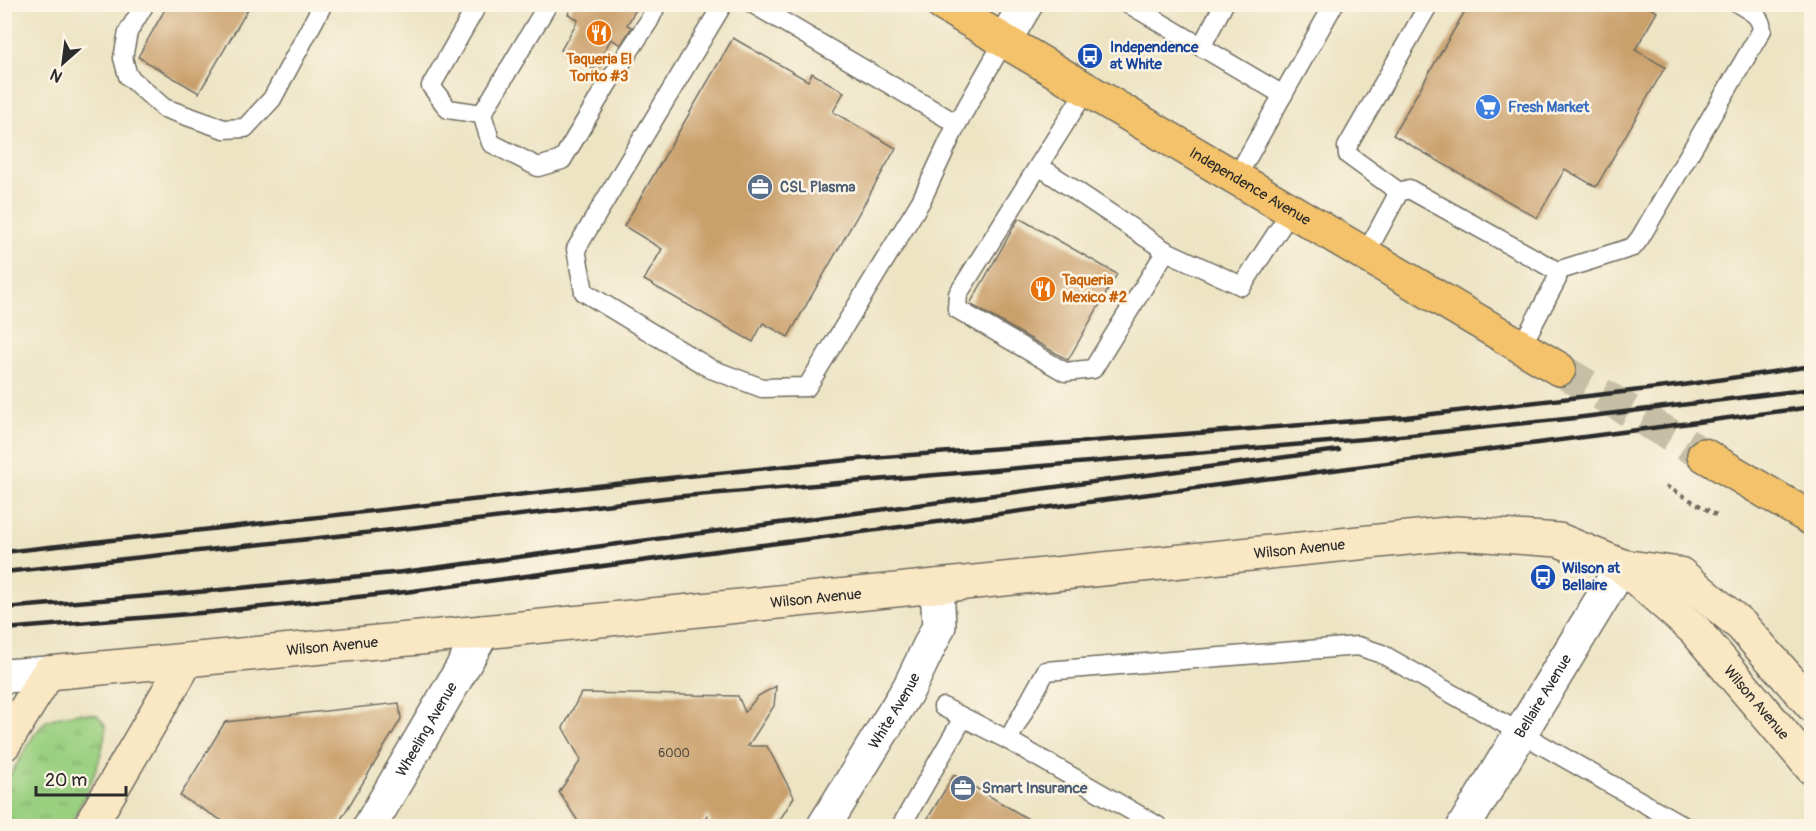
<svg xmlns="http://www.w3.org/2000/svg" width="1816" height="831" viewBox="0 0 1816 831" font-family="Pangolin,sans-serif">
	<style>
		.grass { fill: url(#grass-tufts); stroke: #637e56; stroke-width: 1.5 }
		.building { fill: #c99f6a }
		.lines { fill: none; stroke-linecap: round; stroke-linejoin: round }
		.primary-tunnel { stroke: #c6bfa5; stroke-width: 33; stroke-dasharray: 33 16; stroke-linecap: butt }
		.service-casing { stroke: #6f6c61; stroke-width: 21 }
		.minor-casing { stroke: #6f6c61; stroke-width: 36 }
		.secondary-casing { stroke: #6f6c61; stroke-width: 36 }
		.primary-casing { stroke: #6f6c61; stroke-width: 36 }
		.path { stroke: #6f6c61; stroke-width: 4; stroke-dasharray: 4.5 4.5; stroke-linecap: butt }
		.service { stroke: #fff; stroke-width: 18 }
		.minor { stroke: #fff; stroke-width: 33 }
		.secondary { stroke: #fae7c3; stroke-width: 33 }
		.primary { stroke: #f3c26a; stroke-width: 33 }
		.rail { stroke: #2b2b2b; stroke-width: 4.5 }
		.labels { text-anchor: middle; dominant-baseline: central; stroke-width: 5; stroke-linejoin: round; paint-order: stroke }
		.number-label { font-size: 12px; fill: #52483b }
		.transit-label { font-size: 15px; font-weight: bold; fill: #164399; stroke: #fcf5e5; text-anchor: start }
		.food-label { font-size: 15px; font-weight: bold; fill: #c56008; stroke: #fcf5e5 }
		.shop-label { font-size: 15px; font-weight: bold; fill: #366cbe; stroke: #fcf5e5; text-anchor: start }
		.service-label { font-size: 15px; font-weight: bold; fill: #4e5e75; stroke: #fcf5e5; text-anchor: start }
		.street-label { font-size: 15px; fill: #2b2b2b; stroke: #fcf5e5 }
	</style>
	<defs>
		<pattern id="grass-tufts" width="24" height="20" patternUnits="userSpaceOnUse" patternTransform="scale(1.5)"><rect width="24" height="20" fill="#9bd081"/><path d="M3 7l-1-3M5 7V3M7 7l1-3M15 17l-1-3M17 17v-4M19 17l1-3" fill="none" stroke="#7fa96a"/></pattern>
	</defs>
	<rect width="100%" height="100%" fill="#fcf5e5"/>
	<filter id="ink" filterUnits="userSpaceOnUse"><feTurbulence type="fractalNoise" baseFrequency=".0167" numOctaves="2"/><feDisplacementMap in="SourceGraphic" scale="12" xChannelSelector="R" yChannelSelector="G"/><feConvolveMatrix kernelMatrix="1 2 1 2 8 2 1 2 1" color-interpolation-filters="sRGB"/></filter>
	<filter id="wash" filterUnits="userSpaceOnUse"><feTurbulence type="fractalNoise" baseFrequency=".008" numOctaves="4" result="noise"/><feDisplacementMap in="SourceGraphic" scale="24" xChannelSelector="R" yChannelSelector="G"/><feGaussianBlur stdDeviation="1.35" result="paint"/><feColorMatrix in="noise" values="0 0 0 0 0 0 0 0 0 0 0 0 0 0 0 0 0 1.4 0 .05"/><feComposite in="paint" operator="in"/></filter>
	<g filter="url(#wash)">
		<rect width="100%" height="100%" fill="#ede4c4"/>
		<path class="grass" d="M79 713 97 715 106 726C102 765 87 793 69 826H5V784L34 735 45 722 60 716Z"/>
		<g id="blocks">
			<g class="building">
				<path d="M168 4H251L199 93 138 57Z"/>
				<path d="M573 4H639L627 25 632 27 621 45 611 39 594 69 561 50 578 20 568 14Z"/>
				<path d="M1469 4H1644L1657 12 1635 50 1665 67 1596 187 1565 169 1537 218 1393 135Z"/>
				<path d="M733 38 808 81 812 73 844 92 833 112 896 148 788 337 763 323 753 342 644 280 662 249 624 226Z"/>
				<path d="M1019 218 1117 274 1068 360 970 304Z"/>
				<path d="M776 686 774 706 748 746H767L794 797 776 826H713L707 815 701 826H581L559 792 581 760 563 728 581 693 738 696 745 712 758 696Z"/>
				<path d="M399 703 401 719 337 826H231L180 796 225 722Z"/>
				<path d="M954 775 1040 826H923Z"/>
			</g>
		</g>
	</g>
	<g filter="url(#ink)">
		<use href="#blocks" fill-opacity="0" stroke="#6f6c61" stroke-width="1.5"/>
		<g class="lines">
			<path class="primary-tunnel" d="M1559 369 1704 455"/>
			<g class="service-casing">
				<g id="service">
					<path d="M145 4 128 32 123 58 128 76 164 108 224 129 245 128 272 99 323 4"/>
					<path d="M478 4 431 86 448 109 482 114"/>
					<path d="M548 4 482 114 491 143 538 167 562 160 608 83 649 21 657 4"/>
					<path d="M723 4 576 249 584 292 711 369 762 388 807 387 921 201 957 124 1004 41"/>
					<path d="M753 4 957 124"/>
					<path d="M1129 4 1283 95"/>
					<path d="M1201 47 1224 4"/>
					<path d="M1086 90 958 294 957 309 1065 372 1093 369 1166 251 1242 286 1291 211"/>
					<path d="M1039 166 1166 251"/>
					<path d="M1236 178 1334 4"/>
					<path d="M1399 192 1348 155 1347 147 1429 4"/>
					<path d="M1365 255 1399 192 1409 189 1557 271 1633 247 1640 238 1762 30C1761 15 1751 12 1739 4"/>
					<path d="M1521 347 1557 279V271"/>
					<path d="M943 707 1008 740 1158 826"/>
					<path d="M1008 740 1046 671 1358 646 1382 654 1684 826"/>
					<path d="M901 826 963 718"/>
				</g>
			</g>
			<g class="minor-casing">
				<g id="minor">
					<path d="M1004 41 1026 4"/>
					<path d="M4 676 48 673"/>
					<path id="s1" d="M370 826 483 632"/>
					<path id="s2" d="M824 826 909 688 939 626 937 586"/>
					<path id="s3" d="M1464 826 1622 566"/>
				</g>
			</g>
			<g class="secondary-casing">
				<g id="secondary">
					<path id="s4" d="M1622 566 1695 630 1812 768"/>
					<path id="s5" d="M4 744 48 673 483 632 1457 533 1559 540 1622 566 1680 574 1741 625 1812 705"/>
					<path d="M90 826 187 660"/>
				</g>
			</g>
			<g class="primary-casing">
				<g id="primary">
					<path id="s6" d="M942 4 1559 369"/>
					<path d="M1704 455 1812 519"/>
				</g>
			</g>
			<path class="path" d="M1666 486 1716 515"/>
			<use href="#service" class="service"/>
			<use href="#minor" class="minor"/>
			<use href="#secondary" class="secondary"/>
			<use href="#primary" class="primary"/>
			<g class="rail">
				<path d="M4 552 669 478 858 459 1406 417 1683 385 1812 366"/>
				<path d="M4 572 401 529 672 497 1411 435 1575 418 1812 389"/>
				<path d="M4 608 209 591 403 572 1339 450"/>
				<path d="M4 629 213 612 405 592 1812 407"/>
			</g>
		</g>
	</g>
	<defs>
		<g id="restaurant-disc" transform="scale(1.35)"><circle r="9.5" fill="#e8710a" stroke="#fcf5e5"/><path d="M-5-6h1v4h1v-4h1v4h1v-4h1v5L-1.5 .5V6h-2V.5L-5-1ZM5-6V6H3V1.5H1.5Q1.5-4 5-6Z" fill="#fff"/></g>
		<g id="bus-disc" transform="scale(1.35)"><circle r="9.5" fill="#1a4fb4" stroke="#fcf5e5"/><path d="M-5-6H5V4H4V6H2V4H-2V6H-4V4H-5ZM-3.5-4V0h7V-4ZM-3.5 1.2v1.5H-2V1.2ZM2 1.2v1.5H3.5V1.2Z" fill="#fff"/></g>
		<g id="supermarket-disc" transform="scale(1.35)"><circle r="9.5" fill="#3f7fe0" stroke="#fcf5e5"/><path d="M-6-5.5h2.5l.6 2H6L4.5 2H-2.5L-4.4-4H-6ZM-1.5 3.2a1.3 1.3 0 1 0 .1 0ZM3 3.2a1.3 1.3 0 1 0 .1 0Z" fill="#fff"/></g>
		<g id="office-disc" transform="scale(1.35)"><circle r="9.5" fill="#5c6f8a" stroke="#fcf5e5"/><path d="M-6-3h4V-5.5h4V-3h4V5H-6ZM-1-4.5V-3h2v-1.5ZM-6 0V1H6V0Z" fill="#fff"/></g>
	</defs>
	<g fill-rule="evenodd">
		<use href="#restaurant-disc" x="599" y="33"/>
		<use href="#bus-disc" x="1090" y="56"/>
		<use href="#supermarket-disc" x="1488" y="107"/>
		<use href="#office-disc" x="760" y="187"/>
		<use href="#restaurant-disc" x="1043" y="289"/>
		<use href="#bus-disc" x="1543" y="577"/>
		<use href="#office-disc" x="963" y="788"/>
	</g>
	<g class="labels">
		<g class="number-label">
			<text x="674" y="753">6000</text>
		</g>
		<g class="transit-label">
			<text x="1110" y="47">Independence<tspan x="1110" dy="17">at White</tspan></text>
			<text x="1562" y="568">Wilson at<tspan x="1562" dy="17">Bellaire</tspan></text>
		</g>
		<g class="food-label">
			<text x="599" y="59">Taqueria El<tspan x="599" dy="17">Torito #3</tspan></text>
			<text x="1062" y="280" text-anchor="start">Taqueria<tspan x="1062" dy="17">Mexico #2</tspan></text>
		</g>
		<g class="shop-label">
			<text x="1508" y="107">Fresh Market</text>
		</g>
		<g class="service-label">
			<text x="780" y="187">CSL Plasma</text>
			<text x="982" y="788">Smart Insurance</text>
		</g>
		<g class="street-label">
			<text stroke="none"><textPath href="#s6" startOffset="358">Independence Avenue</textPath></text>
			<text stroke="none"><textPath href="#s5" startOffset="1341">Wilson Avenue</textPath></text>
			<text stroke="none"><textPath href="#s5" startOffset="855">Wilson Avenue</textPath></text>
			<text stroke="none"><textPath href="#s5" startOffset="369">Wilson Avenue</textPath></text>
			<text stroke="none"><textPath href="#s3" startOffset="152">Bellaire Avenue</textPath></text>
			<text stroke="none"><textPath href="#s4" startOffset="192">Wilson Avenue</textPath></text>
			<text stroke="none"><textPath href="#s2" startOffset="135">White Avenue</textPath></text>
			<text stroke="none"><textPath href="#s1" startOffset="112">Wheeling Avenue</textPath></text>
		</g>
	</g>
	<rect width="1816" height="831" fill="none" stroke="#fcf5e5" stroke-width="24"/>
	<g transform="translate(63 63) rotate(208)" stroke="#fcf5e5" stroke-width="4.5" paint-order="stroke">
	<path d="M0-4.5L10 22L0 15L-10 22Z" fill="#2b2b2b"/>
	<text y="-9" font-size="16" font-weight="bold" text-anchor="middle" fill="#2b2b2b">N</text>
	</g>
	<path d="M36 786v9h90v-9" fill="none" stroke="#2b2b2b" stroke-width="3"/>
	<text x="45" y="786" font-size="18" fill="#2b2b2b" stroke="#fcf5e5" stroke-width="4.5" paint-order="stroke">20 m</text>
</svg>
